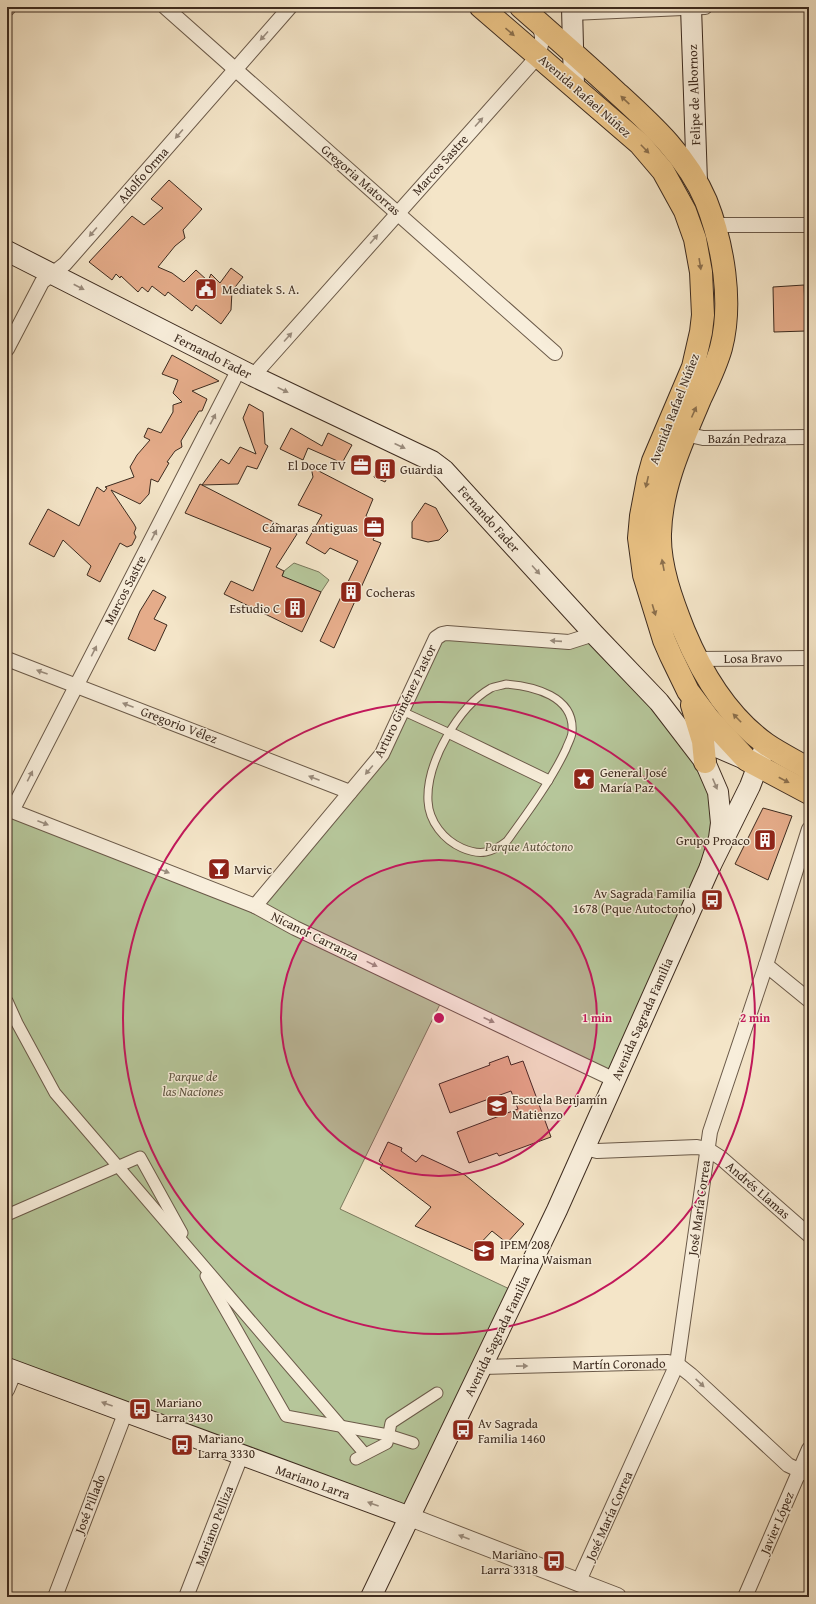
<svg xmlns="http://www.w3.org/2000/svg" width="816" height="1604" viewBox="0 0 816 1604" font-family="'Gentium Book Plus',serif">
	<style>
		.green { fill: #b6c69a; stroke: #7a785c }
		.building { fill: #e5ac8a; stroke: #3d2b1f }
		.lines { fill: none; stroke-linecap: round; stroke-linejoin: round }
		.service-casing { stroke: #6b5a49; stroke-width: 9 }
		.pedestrian-casing { stroke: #6b5a49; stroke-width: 13 }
		.minor-casing { stroke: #6b5a49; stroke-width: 16 }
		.tertiary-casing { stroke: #6b5a49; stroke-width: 20 }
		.secondary-casing { stroke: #3d2b1f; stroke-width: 22 }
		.primary-casing { stroke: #3d2b1f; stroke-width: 24 }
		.service { stroke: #f8eedb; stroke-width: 7 }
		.pedestrian { stroke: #f8eedb; stroke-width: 11 }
		.minor { stroke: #f8eedb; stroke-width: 14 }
		.tertiary { stroke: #f8eedb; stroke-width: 18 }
		.secondary { stroke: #f8eedb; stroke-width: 20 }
		.primary { stroke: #eac284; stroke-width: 22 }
		.oneway { fill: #8b6f4c }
		.oneway2 { fill: #9a8c7d }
		.ring { fill: none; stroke: #c2185b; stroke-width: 2 }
		.labels { text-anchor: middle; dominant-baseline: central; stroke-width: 3; stroke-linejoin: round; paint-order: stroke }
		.street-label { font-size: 13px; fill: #3d2b1f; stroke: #f8eedb }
		.poi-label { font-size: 13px; fill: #3d2b1f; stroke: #f8eedb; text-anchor: start }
		.park-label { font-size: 13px; font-style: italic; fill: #5b523e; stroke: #f8eedb }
		.centre { fill: #c2185b; stroke: #f8eedb; stroke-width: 2 }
		.ring-label { font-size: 12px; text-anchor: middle; font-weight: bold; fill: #c2185b; stroke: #f8eedb; stroke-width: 3; stroke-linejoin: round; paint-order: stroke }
	</style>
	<rect width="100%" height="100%" fill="#f4e5c8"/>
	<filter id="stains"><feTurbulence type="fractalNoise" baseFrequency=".005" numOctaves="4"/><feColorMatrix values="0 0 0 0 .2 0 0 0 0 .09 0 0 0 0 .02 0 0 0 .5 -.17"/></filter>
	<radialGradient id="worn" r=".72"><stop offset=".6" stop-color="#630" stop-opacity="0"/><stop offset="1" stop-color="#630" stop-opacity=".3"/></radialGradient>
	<g class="green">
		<path d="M294 563 319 572 329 580 321 592 290 580 275 596 284 571Z"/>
		<path d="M447 633 569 642 594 634 688 739 721 823 615 1080 443 998 340 1209 518 1293 410 1517 7 1368V809L255 906 382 754Z"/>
	</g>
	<g class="building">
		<path d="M169 180 202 209 183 230 185 238 175 246 158 267 172 273 184 282 196 270 208 281 211 274 220 283 231 268 243 277 232 291 231 310 221 324 196 305 192 311 168 292 165 296 152 286 148 292 142 287 138 292 121 276 120 278 116 274 112 280 89 262 132 216 144 225 163 208 151 199Z"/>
		<path d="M804 285 806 331 774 332 773 287Z"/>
		<path d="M172 355 219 381 192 391 207 399 202 411H199L181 441 182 447 175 451 167 462 169 463 158 482 151 479 149 494 140 504 111 490 134 524 136 528 134 533 136 537 132 545 127 547 120 543 100 582 87 575 91 566 63 540 54 557 29 544 48 509 79 526 97 487 104 492 107 488 105 487 134 477 130 467 137 455 150 440 144 437 148 428 161 433 173 412V405L182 402 173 393 178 380 162 374Z"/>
		<path d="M249 404 263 412 265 444 268 446 257 469 247 466 238 484 202 485 297 534 276 567 284 571 282 576 321 592 302 632 224 594 231 581 253 591 271 548 185 513 200 484 202 485 221 459 229 464 240 447 256 454 243 418Z"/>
		<path d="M291 428 322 446 328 433 352 445 342 463 308 448 303 460 280 449Z"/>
		<path d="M380 459 394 465 385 482 374 477Z"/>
		<path d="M311 467 373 499 366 516 381 524 373 540 381 543 334 648 320 641 358 561 330 548 325 554 306 543 322 515 298 505 313 477Z"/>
		<path d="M425 503 436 508 448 531 439 540 428 542 412 538V522Z"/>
		<path d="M153 590 166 597 154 619 167 625 155 651 128 639 140 611Z"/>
		<path d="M763 808 792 816 768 880 735 864Z"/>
		<path d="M508 1056 511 1065 523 1061 551 1137 499 1156 497 1153 469 1163 457 1132 518 1109 511 1091 450 1113 439 1084 490 1065 489 1063Z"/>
		<path d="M388 1142 402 1148 401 1151 416 1162 422 1155 465 1175 524 1224 507 1243 492 1231 473 1251 415 1226 431 1207 380 1168 383 1164 379 1161Z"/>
	</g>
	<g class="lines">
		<g class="service-casing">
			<g id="service">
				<path d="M506 684C533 686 575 696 572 732 572 737 568 743 566 749 551 781 528 812 507 841 492 853 480 856 462 848 444 840 429 822 428 801 426 763 458 707 491 688 495 686 501 686 506 684Z"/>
				<path d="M402 711 450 733"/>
			</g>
		</g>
		<g class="pedestrian-casing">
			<g id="pedestrian">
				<path d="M450 733 547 780"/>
				<path d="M7 1001 17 1023 55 1093 365 1454"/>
				<path d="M7 1215 140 1157 182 1233"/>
				<path d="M206 1276 286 1416 388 1435 413 1443"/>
				<path d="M356 1459 387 1443 391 1423 437 1393"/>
			</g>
		</g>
		<g class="minor-casing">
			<g id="minor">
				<path d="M165 7 555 353"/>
				<path d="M7 9 9 7"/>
				<path d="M572 13 705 7"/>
				<path d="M714 225H809"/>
				<path d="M7 349 42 282 65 264 290 7"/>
				<path d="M253 376 538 56C542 42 545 36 537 23"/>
				<path d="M685 434 703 438 809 437"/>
				<path d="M7 659 350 792"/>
				<path d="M696 659 809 658"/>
				<path d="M7 809 255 906 295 928 615 1080"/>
				<path d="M12 811 239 369"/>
				<path d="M255 906 382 754 436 638 442 634 447 633 569 642 594 634"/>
				<path d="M766 965 809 1000"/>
				<path d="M585 1148 597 1151 697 1147 707 1149 721 1158 809 1235"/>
				<path d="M483 1367 668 1362 677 1364 691 1375 788 1465 809 1475"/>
				<path d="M7 1390 15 1371"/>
				<path d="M579 1581 677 1364 710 1132 766 965 809 829"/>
				<path d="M55 1597 126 1411"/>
				<path d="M186 1597 241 1456"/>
				<path d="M745 1597 809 1449"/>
			</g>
		</g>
		<g class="tertiary-casing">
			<path id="tertiary" d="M410 1517 617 1597"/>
		</g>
		<g class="secondary-casing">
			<g id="secondary">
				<path d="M572 7 574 86"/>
				<path d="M691 7 697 182"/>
				<path d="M7 251 253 376 432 461 444 470 594 634 659 702 705 762 718 792 721 823 719 838 710 867"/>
				<path d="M692 731 703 741 747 760"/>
				<path d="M7 1368 410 1517"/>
				<path d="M371 1597 557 1210 710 867 750 786 766 744"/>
			</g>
		</g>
		<g class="primary-casing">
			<g id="primary">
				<path d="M481 7 640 144 663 171 685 211 695 239 701 272 703 315 701 332 693 367 653 461 648 479 641 516 639 538 644 575 664 640 671 656 688 691 709 719 747 760 809 793"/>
				<path d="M521 7C553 35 585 63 616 92 651 124 687 156 706 201 723 244 733 302 721 348 716 366 708 382 700 399 682 442 661 486 660 534 659 566 672 601 684 631 702 674 727 716 766 744 779 753 795 761 809 769"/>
				<path d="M692 705 703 741 705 762"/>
			</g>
		</g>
		<use href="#service" class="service"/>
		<use href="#pedestrian" class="pedestrian"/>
		<use href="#minor" class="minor"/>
		<use href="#tertiary" class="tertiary"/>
		<use href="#secondary" class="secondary"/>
		<use href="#primary" class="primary"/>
	</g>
	<defs><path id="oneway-solid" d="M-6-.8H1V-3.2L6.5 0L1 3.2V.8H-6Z"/></defs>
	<g class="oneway">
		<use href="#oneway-solid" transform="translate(510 32) rotate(41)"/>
		<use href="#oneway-solid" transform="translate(625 100) rotate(-137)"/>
		<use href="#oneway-solid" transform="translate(645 149) rotate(46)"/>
		<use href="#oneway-solid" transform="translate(700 264) rotate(81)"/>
		<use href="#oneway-solid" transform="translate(694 412) rotate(-66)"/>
		<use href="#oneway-solid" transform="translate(647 482) rotate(103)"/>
		<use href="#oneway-solid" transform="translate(663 565) rotate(-101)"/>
		<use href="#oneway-solid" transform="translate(654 610) rotate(73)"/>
		<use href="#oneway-solid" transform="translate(737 718) rotate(-134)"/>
		<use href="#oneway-solid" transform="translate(784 780) rotate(28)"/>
	</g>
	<g class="oneway2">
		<use href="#oneway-solid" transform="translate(264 36) rotate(132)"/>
		<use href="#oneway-solid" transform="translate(479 122) rotate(-48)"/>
		<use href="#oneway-solid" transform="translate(179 134) rotate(131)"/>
		<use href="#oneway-solid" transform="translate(93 232) rotate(131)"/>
		<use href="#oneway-solid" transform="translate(374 239) rotate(-49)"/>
		<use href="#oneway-solid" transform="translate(79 287) rotate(27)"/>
		<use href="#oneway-solid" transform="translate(288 337) rotate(-48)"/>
		<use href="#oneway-solid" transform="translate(283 390) rotate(26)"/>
		<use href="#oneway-solid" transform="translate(213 419) rotate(-63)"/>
		<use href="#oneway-solid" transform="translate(400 446) rotate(25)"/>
		<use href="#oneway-solid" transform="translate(154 535) rotate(-63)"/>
		<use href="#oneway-solid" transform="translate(536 570) rotate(48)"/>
		<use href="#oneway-solid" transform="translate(556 641) rotate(-176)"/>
		<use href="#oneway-solid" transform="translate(94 651) rotate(-63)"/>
		<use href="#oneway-solid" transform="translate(42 672) rotate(-160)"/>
		<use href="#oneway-solid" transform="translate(128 705) rotate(-159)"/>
		<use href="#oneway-solid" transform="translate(369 770) rotate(130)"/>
		<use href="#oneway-solid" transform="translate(30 776) rotate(-63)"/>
		<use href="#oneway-solid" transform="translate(314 778) rotate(-159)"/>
		<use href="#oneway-solid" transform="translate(715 784) rotate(67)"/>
		<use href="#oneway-solid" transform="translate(43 823) rotate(21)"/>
		<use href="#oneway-solid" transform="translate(164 871) rotate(21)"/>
		<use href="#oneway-solid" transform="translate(372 964) rotate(26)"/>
		<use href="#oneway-solid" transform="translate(489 1020) rotate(25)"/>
		<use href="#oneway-solid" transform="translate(522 1366) rotate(-1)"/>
		<use href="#oneway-solid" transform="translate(700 1383) rotate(43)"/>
		<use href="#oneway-solid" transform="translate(107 1404) rotate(-160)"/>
		<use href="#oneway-solid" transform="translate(373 1504) rotate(-160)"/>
		<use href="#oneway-solid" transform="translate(464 1537) rotate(-159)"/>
	</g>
	<circle cx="439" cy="1018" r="158" fill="#c2185b" fill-opacity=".12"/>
	<g class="ring">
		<circle cx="439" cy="1018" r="158"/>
		<circle cx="439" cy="1018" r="316"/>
	</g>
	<defs>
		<g id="civic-square" transform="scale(1.15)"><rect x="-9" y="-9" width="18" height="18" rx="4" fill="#8f2418" stroke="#f8eedb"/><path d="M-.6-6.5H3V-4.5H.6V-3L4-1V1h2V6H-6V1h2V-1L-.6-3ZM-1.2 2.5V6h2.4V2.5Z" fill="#fff"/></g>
		<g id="office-square" transform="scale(1.15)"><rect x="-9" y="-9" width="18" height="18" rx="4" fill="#8f2418" stroke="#f8eedb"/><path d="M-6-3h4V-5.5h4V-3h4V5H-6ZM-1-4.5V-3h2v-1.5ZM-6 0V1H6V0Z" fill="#fff"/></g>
		<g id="building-square" transform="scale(1.15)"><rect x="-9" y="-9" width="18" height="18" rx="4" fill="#8f2418" stroke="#f8eedb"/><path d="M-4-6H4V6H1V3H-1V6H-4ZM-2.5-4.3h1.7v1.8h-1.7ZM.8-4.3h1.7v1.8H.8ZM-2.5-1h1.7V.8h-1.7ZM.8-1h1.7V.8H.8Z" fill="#fff"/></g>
		<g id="sight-square" transform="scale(1.15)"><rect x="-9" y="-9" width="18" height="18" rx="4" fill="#8f2418" stroke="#f8eedb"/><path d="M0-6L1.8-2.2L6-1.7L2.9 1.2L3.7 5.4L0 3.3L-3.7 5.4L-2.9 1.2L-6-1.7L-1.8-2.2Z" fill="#fff"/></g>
		<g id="bar-square" transform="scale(1.15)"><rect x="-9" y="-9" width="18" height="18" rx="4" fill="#8f2418" stroke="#f8eedb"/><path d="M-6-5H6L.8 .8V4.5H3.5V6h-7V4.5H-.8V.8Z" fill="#fff"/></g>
		<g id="bus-square" transform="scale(1.15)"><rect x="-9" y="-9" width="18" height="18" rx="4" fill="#8f2418" stroke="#f8eedb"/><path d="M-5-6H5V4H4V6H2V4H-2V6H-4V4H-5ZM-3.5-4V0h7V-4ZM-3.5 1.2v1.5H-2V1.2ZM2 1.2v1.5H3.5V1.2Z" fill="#fff"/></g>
		<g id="school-square" transform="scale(1.15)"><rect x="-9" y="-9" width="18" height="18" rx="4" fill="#8f2418" stroke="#f8eedb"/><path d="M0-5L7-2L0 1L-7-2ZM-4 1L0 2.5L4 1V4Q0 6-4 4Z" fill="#fff"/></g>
	</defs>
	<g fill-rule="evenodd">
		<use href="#civic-square" x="206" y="289"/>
		<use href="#office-square" x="361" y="465"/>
		<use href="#building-square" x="385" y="469"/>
		<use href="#office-square" x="374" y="527"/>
		<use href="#building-square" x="351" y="592"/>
		<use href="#building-square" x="295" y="608"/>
		<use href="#sight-square" x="584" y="779"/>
		<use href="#building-square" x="765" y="840"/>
		<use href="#bar-square" x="219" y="869"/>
		<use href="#bus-square" x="712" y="900"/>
		<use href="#school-square" x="497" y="1106"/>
		<use href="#school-square" x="484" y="1251"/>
		<use href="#bus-square" x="140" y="1409"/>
		<use href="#bus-square" x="463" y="1430"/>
		<use href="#bus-square" x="182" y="1445"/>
		<use href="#bus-square" x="554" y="1561"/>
	</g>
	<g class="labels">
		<g class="street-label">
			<text transform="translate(694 95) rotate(-92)">Felipe de Albornoz</text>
			<text transform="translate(585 96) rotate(41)">Avenida Rafael Núñez</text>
			<text transform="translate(440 165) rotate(-48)">Marcos Sastre</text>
			<text transform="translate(143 175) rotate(-49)">Adolfo Orma</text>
			<text transform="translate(361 180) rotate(41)">Gregoria Matorras</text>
			<text transform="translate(213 356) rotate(27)">Fernando Fader</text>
			<text transform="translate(674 409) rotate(-69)">Avenida Rafael Núñez</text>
			<text x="747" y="438">Bazán Pedraza</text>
			<text transform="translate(489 519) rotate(48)">Fernando Fader</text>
			<text transform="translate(125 590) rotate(-63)">Marcos Sastre</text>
			<text transform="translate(753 658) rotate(-1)">Losa Bravo</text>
			<text transform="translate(405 701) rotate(-64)">Arturo Giménez Pastor</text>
			<text transform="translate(179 725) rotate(21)">Gregorio Vélez</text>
			<text transform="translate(315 936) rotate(26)">Nicanor Carranza</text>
			<text transform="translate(642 1019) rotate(-66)">Avenida Sagrada Familia</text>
			<text transform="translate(758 1190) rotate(41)">Andrés Llamas</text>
			<text transform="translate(699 1208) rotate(-82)">José María Correa</text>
			<text transform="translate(497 1336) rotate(-64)">Avenida Sagrada Familia</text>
			<text transform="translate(619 1364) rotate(-1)">Martín Coronado</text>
			<text transform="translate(313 1482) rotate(20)">Mariano Larra</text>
			<text transform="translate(90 1504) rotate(-69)">José Pillado</text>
			<text transform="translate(609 1516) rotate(-66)">José María Correa</text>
			<text transform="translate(777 1523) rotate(-67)">Javier López</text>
			<text transform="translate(214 1526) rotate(-69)">Mariano Pelliza</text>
		</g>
		<g class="poi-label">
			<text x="222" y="289">Mediatek S. A.</text>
			<text x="346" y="465" text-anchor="end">El Doce TV</text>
			<text x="400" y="469">Guardia</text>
			<text x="358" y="527" text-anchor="end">Cámaras antiguas</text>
			<text x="366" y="592">Cocheras</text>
			<text x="280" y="608" text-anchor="end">Estudio C</text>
			<text x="600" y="772">General José<tspan x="600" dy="15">María Paz</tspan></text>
			<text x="750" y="840" text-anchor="end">Grupo Proaco</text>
			<text x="234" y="869">Marvic</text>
			<text x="696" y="893" text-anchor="end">Av Sagrada Familia<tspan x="696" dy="15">1678 (Pque Autoctono)</tspan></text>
			<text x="512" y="1099">Escuela Benjamín<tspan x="512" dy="15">Matienzo</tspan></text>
			<text x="500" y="1244">IPEM 208<tspan x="500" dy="15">Marina Waisman</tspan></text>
			<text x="156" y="1402">Mariano<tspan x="156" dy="15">Larra 3430</tspan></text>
			<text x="478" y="1423">Av Sagrada<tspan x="478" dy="15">Familia 1460</tspan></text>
			<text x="198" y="1438">Mariano<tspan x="198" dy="15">Larra 3330</tspan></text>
			<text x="538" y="1554" text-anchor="end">Mariano<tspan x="538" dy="15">Larra 3318</tspan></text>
		</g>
		<g class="park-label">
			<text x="529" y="846">Parque Autóctono</text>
			<text x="193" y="1076">Parque de<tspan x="193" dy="15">las Naciones</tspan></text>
		</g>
	</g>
	<circle cx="439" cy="1018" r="6" class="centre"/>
	<g class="ring-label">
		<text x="597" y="1022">1 min</text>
		<text x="755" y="1022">2 min</text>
	</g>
	<rect width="816" height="1604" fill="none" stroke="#f4e5c8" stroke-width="24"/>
	<rect x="8" y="8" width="800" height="1588" fill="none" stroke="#3d2b1f" stroke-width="2"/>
	<rect x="12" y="12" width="792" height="1580" fill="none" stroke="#3d2b1f"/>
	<rect width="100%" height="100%" filter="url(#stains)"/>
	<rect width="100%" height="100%" fill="url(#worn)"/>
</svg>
